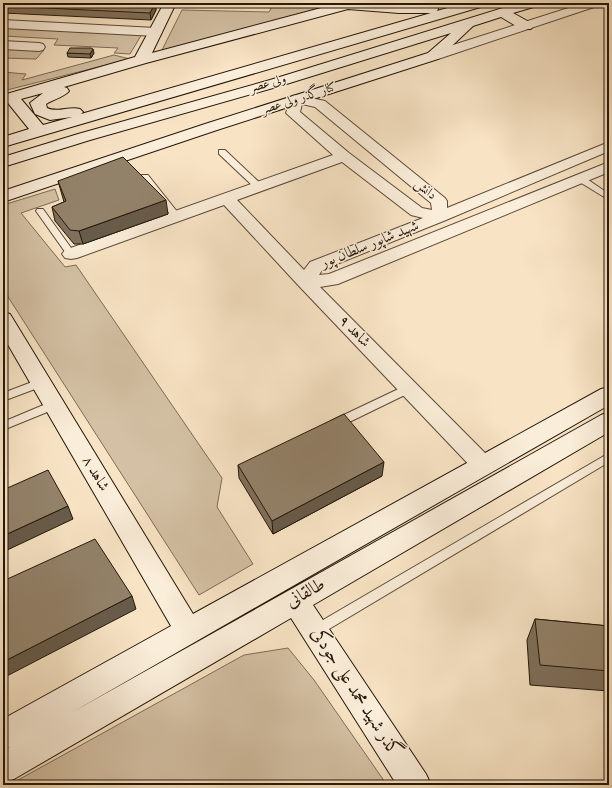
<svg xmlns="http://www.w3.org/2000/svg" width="612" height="788" viewBox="0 0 612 788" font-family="'Sorts Mill Goudy',Amiri,serif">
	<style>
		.green { fill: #d4c1a5; stroke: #7c6c56 }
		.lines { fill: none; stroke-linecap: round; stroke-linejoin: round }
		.lane-casing { stroke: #5a4a37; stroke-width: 2 }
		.street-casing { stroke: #5a4a37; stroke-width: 2 }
		.secondary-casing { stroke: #251708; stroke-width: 2 }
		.lane { fill: #faedd9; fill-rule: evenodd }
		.street { fill: #faedd9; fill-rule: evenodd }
		.secondary { fill: #faedd9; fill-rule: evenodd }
		.wall { fill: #7e705b; stroke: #251708 }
		.shaded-wall { fill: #675b4a; stroke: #251708 }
		.building { fill: #93826a; stroke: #251708 }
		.labels { text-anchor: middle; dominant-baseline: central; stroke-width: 3; stroke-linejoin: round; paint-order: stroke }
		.far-street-label { font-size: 13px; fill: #251708; stroke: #faedd9 }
		.street-label { font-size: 15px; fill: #251708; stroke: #faedd9 }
		.near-street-label { font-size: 18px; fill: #251708; stroke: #faedd9 }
	</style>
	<rect width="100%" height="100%" fill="#f8e4c5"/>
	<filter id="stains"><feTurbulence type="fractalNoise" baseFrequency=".005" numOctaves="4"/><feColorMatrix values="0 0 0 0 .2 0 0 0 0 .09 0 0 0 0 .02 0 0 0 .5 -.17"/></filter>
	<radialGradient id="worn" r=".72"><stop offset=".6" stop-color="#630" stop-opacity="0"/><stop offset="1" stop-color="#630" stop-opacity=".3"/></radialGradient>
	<g class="green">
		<path d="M274 3H338L161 52 182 10 269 12Z"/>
		<path d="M3 27 142 34 130 54 114 53 118 48 54 45 58 39 3 36Z"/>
		<path d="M3 48 44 50 36 59 4 58 3 60Z"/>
		<path d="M114 55 130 59 3 91V72L26 74 22 80Z"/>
		<path d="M55 189 59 200 21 213 65 267 76 265 222 478 217 507 253 564 199 595 3 289V205Z"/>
		<path d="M288 648 314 680 387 785H9L244 655Z"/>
	</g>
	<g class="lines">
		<g class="lane-casing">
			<g id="lane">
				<path d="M219 150H225L261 184V188H255L219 154Z"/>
				<path d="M142 175H148L179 214V218H173L142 179Z"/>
				<path d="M578 177H584L609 194V200L578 181Z"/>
				<path d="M37 209H43L74 252 75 254 74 256H68L36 211Z"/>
				<path d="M40 379 43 380 45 383 43 386 3 401V393Z"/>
				<path d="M409 384 413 385 414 388 413 391 339 427H331L330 424 331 421Z"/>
				<path d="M53 401 57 402 58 405 57 408 3 430V422Z"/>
				<path d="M609 453V462L319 635 315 637 311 635 309 631 311 627Z"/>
			</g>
		</g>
		<g class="street-casing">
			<g id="street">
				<path d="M584 3H602L600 5 438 59H428L427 56 428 53Z"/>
				<path d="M3 20 156 28 160 29 162 32 160 35 156 36 3 28Z"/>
				<path d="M3 41 39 43 43 44 45 47 43 50 39 51 3 49Z"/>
				<path d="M297 95 325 101 445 198 447 201V208L609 142V151L446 220 322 270 319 275 329 274 609 162V172L338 284 320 287 491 459 494 465 491 471 483 474 475 471 299 286 224 205 77 258 71 259 65 258 62 254 65 250 333 155 286 113 292 96ZM302 104 315 107 431 203 432 210 422 208 349 153 300 112ZM342 162 411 215 423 218 310 262 304 270 237 200Z"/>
			</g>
		</g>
		<g class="secondary-casing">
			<g id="secondary">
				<path d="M164 3H176L152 53 340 3 432 5 437 6 438 9 437 11 465 3H485L484 6 3 147V137L29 129 8 103 3 105V95L135 57ZM348 9 399 13H431L81 114 83 112 80 109C69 106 58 113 47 108L46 104C52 100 66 96 69 91L67 88 64 87 146 63ZM43 93 30 103 35 114 50 120 72 117 43 125 21 99Z"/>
				<path d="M519 3H538L537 6 513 13 531 23 533 26 531 29H521L501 17 473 26 438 59 217 130 3 202V191L205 124 428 53 451 33 280 86 90 140 3 167V157L78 134 270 80Z"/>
				<path d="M3 312 10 314 193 614 601 389 609 387V405L71 713 601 415 609 412V432L313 605 426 774 431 785H397L291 618 14 779 3 783V751L10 747 3 750V719L171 626 3 336Z"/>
			</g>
		</g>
		<use href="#lane" class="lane"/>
		<use href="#street" class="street"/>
		<use href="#secondary" class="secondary"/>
	</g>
	<g class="wall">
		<path d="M3 3H155L156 10 151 20 3 13Z"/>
		<path d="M210 3H270L269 6Z"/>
		<path d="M67 53H94L91 58 68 57Z"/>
		<path d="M58 181 168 214 83 244H74L55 221 52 207 64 202Z"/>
		<path d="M238 465 382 476 273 534 239 478Z"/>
		<path d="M535 619 609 626V691L530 685 527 640Z"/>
	</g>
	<g class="shaded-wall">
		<path d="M155 3 156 10 151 20 150 13Z"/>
		<path d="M93 49 94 53 91 58 90 54Z"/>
		<path d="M166 200 168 214 83 244 79 231Z"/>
		<path d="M384 462 382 476 273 534 272 521Z"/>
		<path d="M68 506 73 519 3 552V536Z"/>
		<path d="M132 596 136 609 3 678V662Z"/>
	</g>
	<g class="building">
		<path d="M3 3H155L150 13 3 6Z"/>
		<path d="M70 48H91L93 49 90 54 67 53Z"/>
		<path d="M123 157 166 200 79 231 70 230 52 207 66 201 58 181Z"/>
		<path d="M344 414 384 462 272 521 238 465Z"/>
		<path d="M48 470 68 506 3 536V490Z"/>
		<path d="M95 539 132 596 3 662V581Z"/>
		<path d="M535 619 609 626V671L540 665Z"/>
	</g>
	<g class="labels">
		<g class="far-street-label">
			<text transform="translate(268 84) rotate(-16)">ولی عصر</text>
			<text transform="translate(299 99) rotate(-18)">کنار گذر ولی عصر</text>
			<text transform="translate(425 190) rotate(39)">دانش</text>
		</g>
		<g class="street-label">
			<text transform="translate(370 245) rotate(-22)">شهید شاپور سلطان پور</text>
			<text transform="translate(354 332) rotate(45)">شاهد ۹</text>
			<text transform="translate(95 474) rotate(59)">شاهد ۸</text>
		</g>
		<g class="near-street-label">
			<text transform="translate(306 594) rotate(-30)">طالقانی</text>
			<text transform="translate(355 693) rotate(57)">گذر شهید محمد علی جودکی</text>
		</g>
	</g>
	<rect width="612" height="788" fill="none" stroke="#f8e4c5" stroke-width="16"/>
	<rect x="4" y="4" width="604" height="780" fill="none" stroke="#251708" stroke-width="2"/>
	<rect x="8" y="8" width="596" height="772" fill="none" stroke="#251708"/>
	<rect width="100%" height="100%" filter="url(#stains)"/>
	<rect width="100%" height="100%" fill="url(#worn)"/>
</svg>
